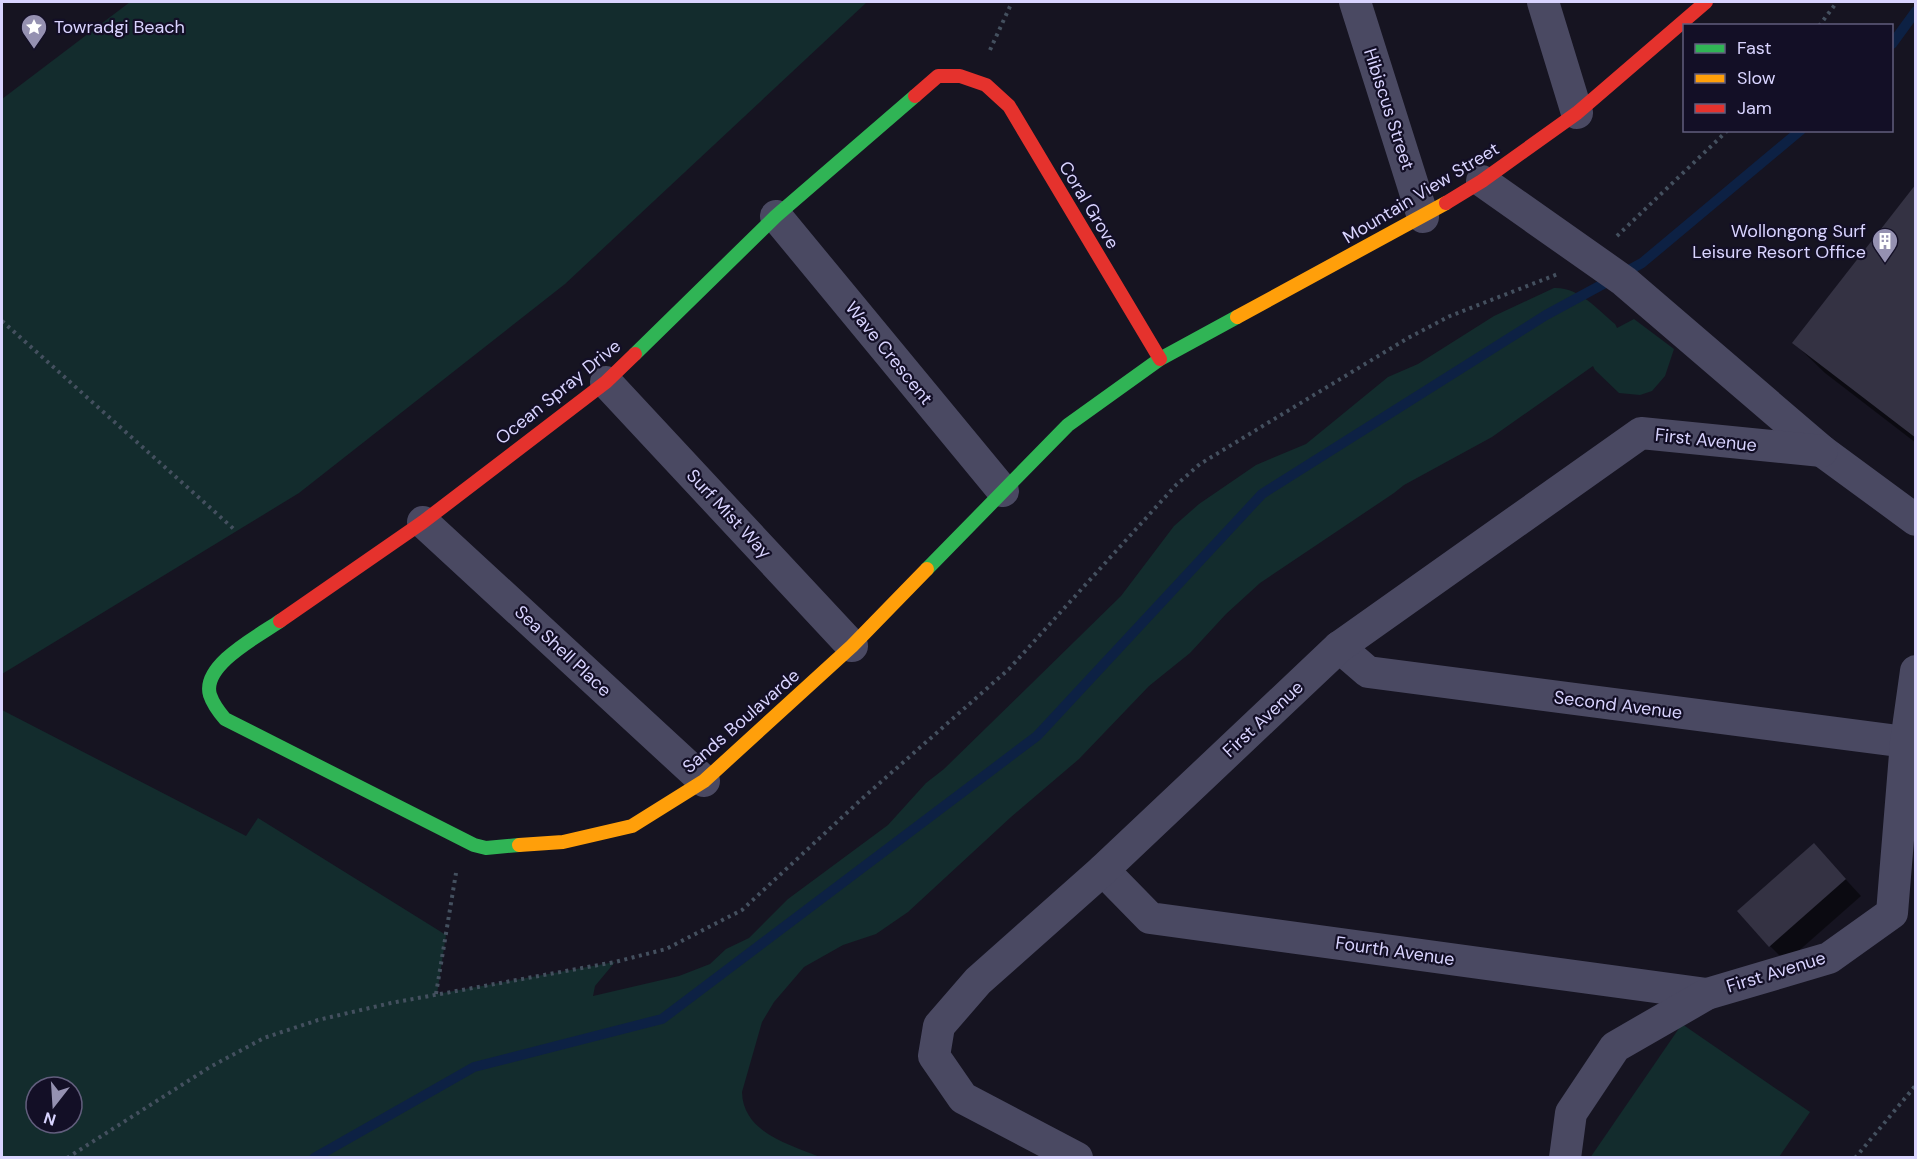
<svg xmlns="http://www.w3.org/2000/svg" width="1917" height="1159" viewBox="0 0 1917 1159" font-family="'DM Sans',sans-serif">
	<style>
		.green { fill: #132c2d; fill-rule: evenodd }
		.shadow { fill: #0007 }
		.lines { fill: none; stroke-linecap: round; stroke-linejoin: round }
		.stream { stroke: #0d2144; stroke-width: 10 }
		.building { fill: #343243 }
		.path { stroke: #44505f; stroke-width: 4; stroke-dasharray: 3 4.5; stroke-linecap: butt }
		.street { stroke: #4a4962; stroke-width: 32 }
		.fast { stroke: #30b455; stroke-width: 14 }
		.slow { stroke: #ff9f0a; stroke-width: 14 }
		.jam { stroke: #e5322d; stroke-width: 14 }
		.labels { text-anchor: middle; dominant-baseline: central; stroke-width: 4.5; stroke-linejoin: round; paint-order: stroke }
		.poi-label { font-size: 18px; fill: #d9d4ff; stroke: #130f26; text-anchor: start }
		.street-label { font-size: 18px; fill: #d9d4ff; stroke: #130f26 }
	</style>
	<rect width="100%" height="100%" fill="#161421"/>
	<g class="green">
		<path d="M130 2H867L565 284 299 493 2 674V99Z"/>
		<path d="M1554 288C1579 287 1597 309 1615 324L1617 328 1634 319 1674 349 1665 376 1652 391 1640 395 1619 393 1595 370 1593 366 1492 437 1404 485 1394 493 1260 583 1226 614 1190 653 1149 686 1079 759 1011 817 908 912 876 934 843 945 804 967 774 1002 762 1022 742 1092C743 1133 789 1144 820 1157H2V710L246 836 258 818 446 935 437 994 615 962 595 986 593 996 679 976 710 964 726 949 749 938 788 899 888 825 926 783 944 769 1121 596 1174 526 1199 504 1256 465 1306 444 1388 377 1418 364 1494 316ZM36 1087H72V1123H36Z"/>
		<path d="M1682 1024 1810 1112 1779 1157 1590 1158Z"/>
	</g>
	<g class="shadow">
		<path d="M1916 187V443L1825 373 1794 343Z"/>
		<path d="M1814 845 1861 896 1786 962 1770 946Z"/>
	</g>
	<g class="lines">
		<g class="stream">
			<path d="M1892 44 1916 11"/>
			<path d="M314 1158 474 1067 662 1019 1037 736 1262 494 1546 315 1642 263 1801 130"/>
		</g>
	</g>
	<g class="building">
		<path d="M1916 184V438L1792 343Z"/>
		<path d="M1814 843 1846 879 1769 947 1737 911Z"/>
	</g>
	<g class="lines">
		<g class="path">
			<path d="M1819 26 1837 2"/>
			<path d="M990 50 1012 2"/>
			<path d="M1617 236 1728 130"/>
			<path d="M2 321 236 531"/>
			<path d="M436 994 456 873"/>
			<path d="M67 1158 210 1067 264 1038 318 1020 391 1003 615 962 666 949 742 910 865 796 1009 669 1176 485 1200 464 1408 338 1450 316 1558 274"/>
			<path d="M1855 1158 1916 1085"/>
		</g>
		<g class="street">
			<path d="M1355 2 1423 217"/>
			<path d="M1543 2 1577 113"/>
			<path d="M1482 181 1624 281 1822 451 1916 520"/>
			<path d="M776 216 1003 491"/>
			<path d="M606 382 852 646"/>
			<path d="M423 522 704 781"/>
			<path d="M1339 647 1368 672 1906 742"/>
			<path d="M1103 870 1150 918 1707 994"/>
			<path d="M1077 1158 963 1098 934 1056 939 1026 978 981 1103 870 1339 647 1641 433 1822 451"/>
			<path d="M1565 1158 1571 1113 1615 1047 1707 994 1829 958 1892 913 1906 742 1916 671"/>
		</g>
		<g class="fast">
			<path d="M635 354 776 216 915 96"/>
			<path d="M927 569 1068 425 1160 359 1237 317"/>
			<path d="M280 621C260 635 201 665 210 695 213 704 219 712 225 719L474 845 486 848 519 845"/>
		</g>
		<g class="slow">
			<path d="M1237 317 1446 203"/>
			<path d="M519 845 563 842 632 826 704 781 852 646 927 569"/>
		</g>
		<g class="jam">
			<path d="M915 96 938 76H960L986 85 1009 106 1160 359"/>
			<path d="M1446 203 1482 181 1577 113 1706 2"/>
			<path d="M280 621 423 522 606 382 635 354"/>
		</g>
	</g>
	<defs>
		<g id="sight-pin" transform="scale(1.35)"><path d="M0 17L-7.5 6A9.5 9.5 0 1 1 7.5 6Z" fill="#9591b1" stroke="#130f26"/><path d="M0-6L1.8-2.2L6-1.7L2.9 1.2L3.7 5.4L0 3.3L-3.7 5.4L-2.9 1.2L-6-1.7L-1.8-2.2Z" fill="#fff"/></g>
		<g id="building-pin" transform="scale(1.35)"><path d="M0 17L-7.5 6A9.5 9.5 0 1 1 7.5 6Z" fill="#9591b1" stroke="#130f26"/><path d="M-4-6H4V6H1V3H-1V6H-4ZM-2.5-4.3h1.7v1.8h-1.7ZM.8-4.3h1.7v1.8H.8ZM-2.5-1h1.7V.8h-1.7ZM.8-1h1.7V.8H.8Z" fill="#fff"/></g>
	</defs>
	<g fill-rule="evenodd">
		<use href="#sight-pin" x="34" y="27"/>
		<use href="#building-pin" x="1885" y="241"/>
	</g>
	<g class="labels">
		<g class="poi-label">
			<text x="54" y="27">Towradgi Beach</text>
			<text x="1866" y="231" text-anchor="end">Wollongong Surf<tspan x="1866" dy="21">Leisure Resort Office</tspan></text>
		</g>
		<g class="street-label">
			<text transform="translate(1389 109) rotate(72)">Hibiscus Street</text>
			<text transform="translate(1421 193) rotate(-31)">Mountain View Street</text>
			<text transform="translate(1089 205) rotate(59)">Coral Grove</text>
			<text transform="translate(889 353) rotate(51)">Wave Crescent</text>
			<text transform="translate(558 392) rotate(-39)">Ocean Spray Drive</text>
			<text transform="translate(1706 440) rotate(6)">First Avenue</text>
			<text transform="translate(729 514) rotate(47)">Surf Mist Way</text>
			<text transform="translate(563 651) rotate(43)">Sea Shell Place</text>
			<text transform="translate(1618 705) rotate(7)">Second Avenue</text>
			<text transform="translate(1263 719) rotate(-43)">First Avenue</text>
			<text transform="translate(741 721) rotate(-41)">Sands Boulavarde</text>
			<text transform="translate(1395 951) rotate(8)">Fourth Avenue</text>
			<text transform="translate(1776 972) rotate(-17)">First Avenue</text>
		</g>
	</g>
	<rect width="1917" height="1159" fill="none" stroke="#d9d4ff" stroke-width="6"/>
	<rect x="1683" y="24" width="210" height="108" fill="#130f26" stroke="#625e7d" stroke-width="1.5"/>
	<rect x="1695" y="44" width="30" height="9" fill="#30b455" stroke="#625e7d" stroke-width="1.5"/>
	<text x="1737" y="54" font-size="18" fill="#d9d4ff">Fast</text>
	<rect x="1695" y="74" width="30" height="9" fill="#ff9f0a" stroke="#625e7d" stroke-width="1.5"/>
	<text x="1737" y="84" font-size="18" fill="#d9d4ff">Slow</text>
	<rect x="1695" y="104" width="30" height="9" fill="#e5322d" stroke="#625e7d" stroke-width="1.5"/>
	<text x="1737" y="114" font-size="18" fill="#d9d4ff">Jam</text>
	<g transform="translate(54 1105) rotate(197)"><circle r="28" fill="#130f26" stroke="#625e7d" stroke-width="1.5"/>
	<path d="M0-4.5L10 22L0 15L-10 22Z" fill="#9591b1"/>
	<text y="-9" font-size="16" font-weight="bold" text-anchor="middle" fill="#d9d4ff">N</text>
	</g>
</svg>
